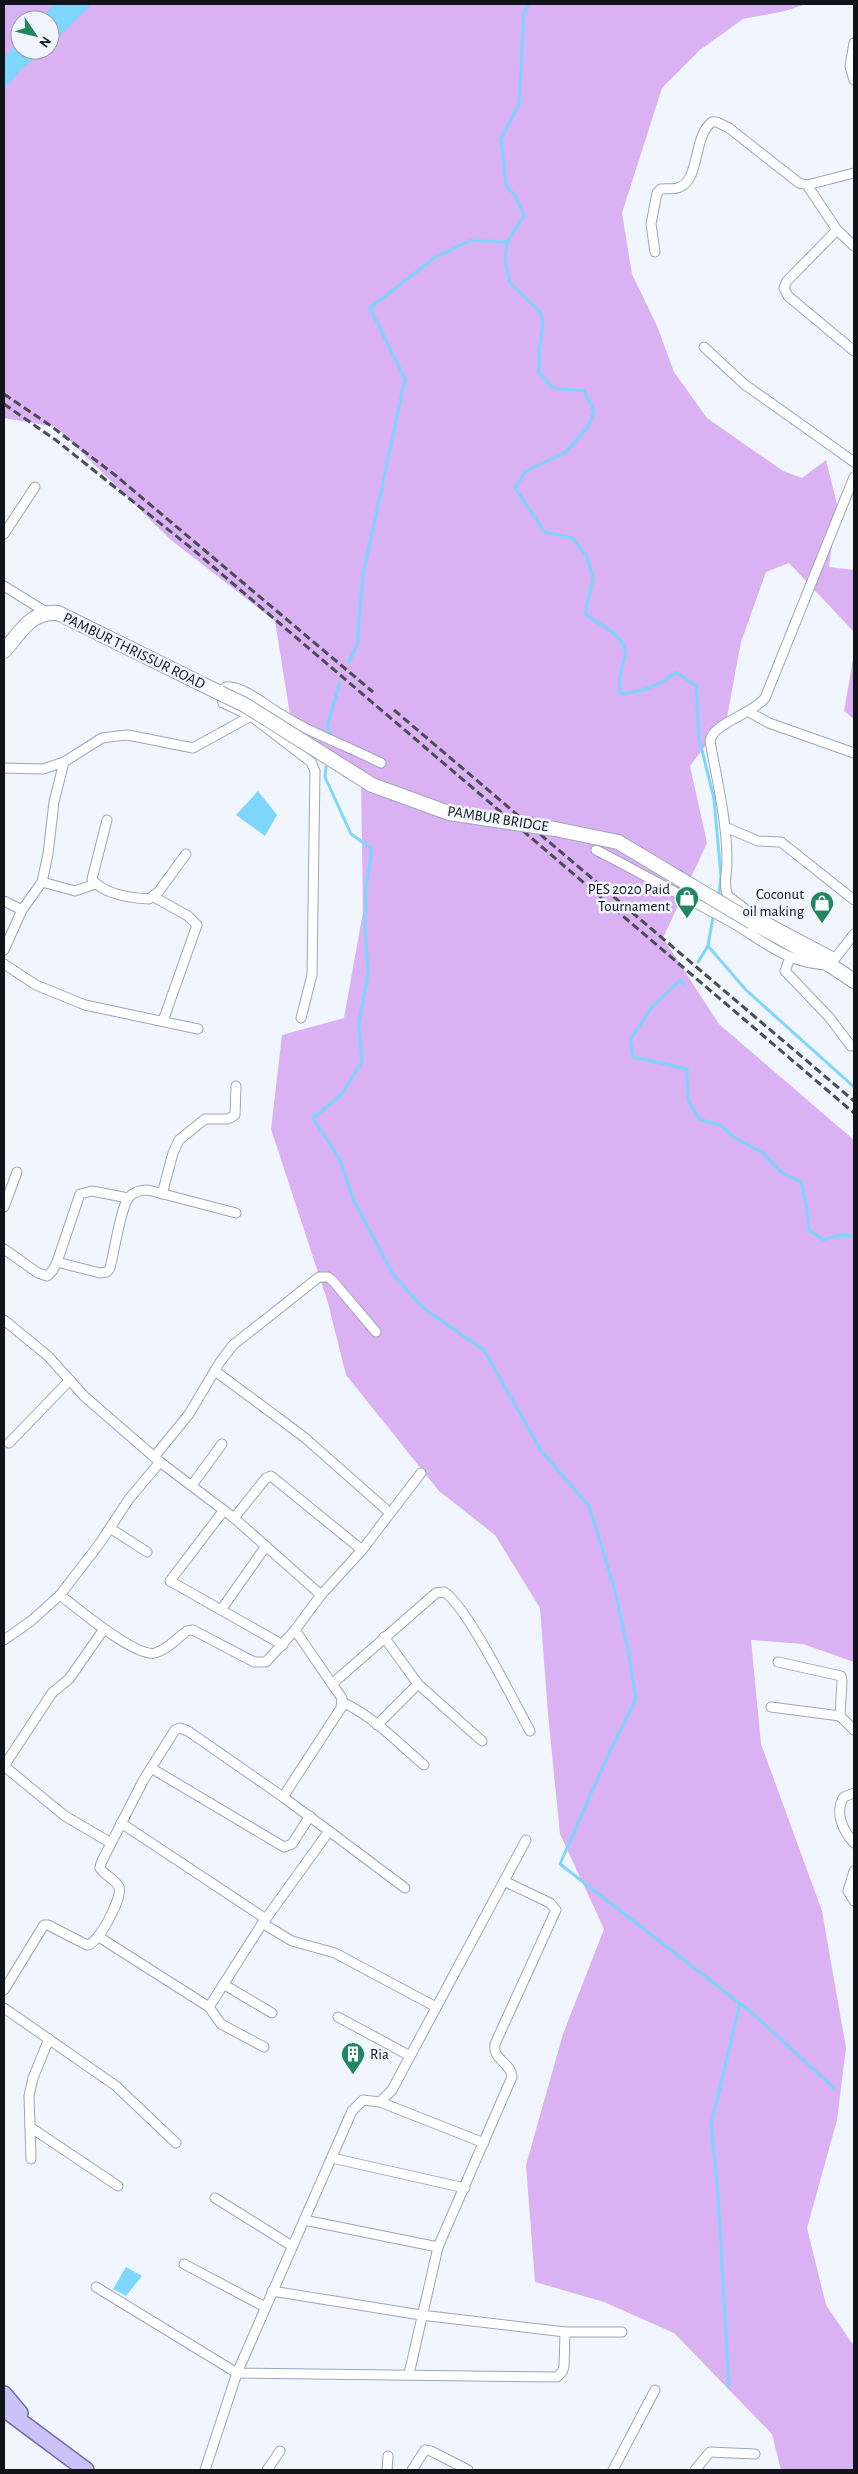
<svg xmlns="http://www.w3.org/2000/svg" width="858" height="2474" viewBox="0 0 858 2474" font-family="'Alegreya Sans',sans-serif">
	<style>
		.green { fill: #dab1f2; fill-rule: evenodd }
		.water { fill: #7ed6fc }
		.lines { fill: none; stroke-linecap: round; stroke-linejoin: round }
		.stream { stroke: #7ed6fc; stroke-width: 3 }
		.street-casing { stroke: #9ea5bb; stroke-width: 11 }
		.secondary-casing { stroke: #9ea5bb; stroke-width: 16 }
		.primary-casing { stroke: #746aa9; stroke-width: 18 }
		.street { stroke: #fff; stroke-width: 9 }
		.secondary { stroke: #fff; stroke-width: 14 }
		.primary { stroke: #ccc2fa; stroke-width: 15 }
		.rail { stroke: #4a4d54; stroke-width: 3; stroke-dasharray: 8 4; stroke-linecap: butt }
		.secondary-bridge-casing { stroke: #9ea5bb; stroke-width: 16; stroke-linecap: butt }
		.secondary-bridge { stroke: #fff; stroke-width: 14 }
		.labels { text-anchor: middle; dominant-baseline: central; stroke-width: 5; stroke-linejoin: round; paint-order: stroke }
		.street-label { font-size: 15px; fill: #10131a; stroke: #f1f5fe }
		.poi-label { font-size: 15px; fill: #10131a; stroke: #f1f5fe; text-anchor: end }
	</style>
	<rect width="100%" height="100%" fill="#f1f5fe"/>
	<g class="green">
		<path d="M4 4H806L785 11 743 19 700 50 662 88 622 213 632 274 657 326 674 372 707 418 783 471 802 478 826 460 837 504 829 567 854 570V632L789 563 766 572 741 642 727 717 690 766 707 843 663 938 719 1024 854 1140V1662L803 1644 751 1640 761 1744 822 1911 846 2048 837 2120 807 2228 826 2305 854 2346V2470H781L772 2434 674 2333 604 2302 535 2282 526 2165 563 2034 604 1929 560 1834 548 1714 540 1608 495 1535 439 1491 346 1375 328 1303 271 1129 282 1035 344 1018 363 912 361 783 295 746 275 621 171 540 56 427 4 418ZM20 20H50V50H20Z"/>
		<path d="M854 654V719L844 711Z"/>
	</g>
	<g class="water">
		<path d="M54 4H92L50 45V20H39Z"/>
		<path d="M20 40V50H44L23 68 4 89V58Z"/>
		<path d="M258 791 277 815 265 836 236 815Z"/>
		<path d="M126 2267 142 2276 126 2296 113 2289Z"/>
	</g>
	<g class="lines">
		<g class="stream">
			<path d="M529 4 524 11 519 104 501 139 506 186 515 195 524 216 507 242 505 260 510 283 540 312 543 323 539 352V373L553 388 584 391 594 411 588 427 565 453 526 471 515 488 545 532 572 538 586 555 593 578 585 614C598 624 627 636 625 655 622 671 618 676 620 694 642 692 659 686 676 672L696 686 699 738 714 799 721 876 719 894"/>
			<path d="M349 662 357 645 363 575 405 379 370 308 434 258 471 240 507 242"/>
			<path d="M333 739 327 726 340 683"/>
			<path d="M326 767 325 777 351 834 372 849 366 886 365 926 368 973 359 1023 362 1062 341 1095 313 1118 339 1158 354 1201 393 1274 423 1308 484 1350 542 1452 589 1506 615 1591 629 1655 636 1699 609 1753 560 1864 751 2012 834 2088"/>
			<path d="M708 946 746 990 854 1087"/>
			<path d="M698 962 708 946 713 917"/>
			<path d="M684 984 680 980 652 1007 630 1040 633 1057 687 1069 688 1100 699 1119 720 1125 735 1138 763 1153 781 1172 801 1182 807 1209 809 1230 823 1240 840 1235 854 1236"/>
			<path d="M729 2387 718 2194 711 2125 740 2003"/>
		</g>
		<g class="street-casing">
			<g id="street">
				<path d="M854 43 850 66 854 80"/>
				<path d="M807 185 837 230 854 246"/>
				<path d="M837 230 787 281 784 288 788 296 854 351"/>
				<path d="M655 252 651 224 657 193 661 189C667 188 675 190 680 187 700 179 693 136 712 122H717L729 128 799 183 807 185 854 173"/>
				<path d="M704 347 744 384 854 462"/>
				<path d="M4 534 35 487"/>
				<path d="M4 586 46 612"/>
				<path d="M749 712 769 723 854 753"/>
				<path d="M4 768 43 769 64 762 102 738 117 736 128 735 193 748 251 716"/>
				<path d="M107 820 92 879C103 894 131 898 149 899L159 891 186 854"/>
				<path d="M725 827 758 841 781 842 854 900"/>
				<path d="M596 850C639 872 681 896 724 918 761 938 786 965 830 965L854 934"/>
				<path d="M42 882 75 891 95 884"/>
				<path d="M154 897 188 916 197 925 163 1021"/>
				<path d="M4 901 22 910 42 882 48 854 54 802 64 762"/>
				<path d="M4 950 22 910"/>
				<path d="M790 958 785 971 829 1017 851 1046"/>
				<path d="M835 958 752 914 728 896C723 886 727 872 727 861 727 821 717 781 710 741 713 723 751 715 765 698L854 477"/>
				<path d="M4 964 36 985 85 1005 198 1029"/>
				<path d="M301 1018 312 975 315 771 311 762 251 716 223 703 220 693 226 687C238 685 258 699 268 706 302 730 343 744 381 763"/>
				<path d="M162 1194 173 1153 179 1140 205 1119H228L235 1115 236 1086"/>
				<path d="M4 1207 17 1172"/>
				<path d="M4 1249 38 1273 47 1276 53 1270 57 1262 80 1194 92 1191 128 1198"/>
				<path d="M57 1262 100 1273 107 1272 110 1268C114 1253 121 1206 129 1197 134 1192 140 1190 148 1190L236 1213"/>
				<path d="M4 1320 48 1356 84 1396 160 1462 234 1518 321 1595"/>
				<path d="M215 1371 304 1437 390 1513"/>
				<path d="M9 1443 70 1380"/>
				<path d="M154 1457 189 1414 220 1362 233 1345 319 1277H328L333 1281 376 1332"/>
				<path d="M192 1485 222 1444"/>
				<path d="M224 1510 170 1581 283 1645"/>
				<path d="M234 1518 266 1478 271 1476 362 1550"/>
				<path d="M110 1528 147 1552"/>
				<path d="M60 1595C77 1608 136 1658 155 1653 167 1650 177 1638 187 1631L193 1630 254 1662H266L295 1630 321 1595 362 1550 421 1473"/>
				<path d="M221 1610 266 1546"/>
				<path d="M295 1630 332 1684"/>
				<path d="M384 1637 418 1684 482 1741"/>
				<path d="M4 1640 31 1621 60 1595 100 1543 129 1499 160 1462"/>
				<path d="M778 1662 841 1676 842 1681 840 1716 854 1730"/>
				<path d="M342 1702C373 1716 398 1743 424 1765"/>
				<path d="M771 1707 840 1716"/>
				<path d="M377 1725 418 1684"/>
				<path d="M4 1766 52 1693 69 1679 104 1629"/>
				<path d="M4 1766 65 1816 111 1843"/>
				<path d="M151 1768 284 1847 292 1844 310 1816"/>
				<path d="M854 1793 844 1797C834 1812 843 1831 854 1843"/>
				<path d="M121 1823 266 1919"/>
				<path d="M329 1831 405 1888"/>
				<path d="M854 1871 848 1891 854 1901"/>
				<path d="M262 1923 292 1941 335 1953 436 2007"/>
				<path d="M99 1937 209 2007 221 2024 264 2047"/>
				<path d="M223 1984 272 2013"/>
				<path d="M4 1990 44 1925H48L87 1945C98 1945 123 1897 119 1887 116 1880 104 1875 100 1868L101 1863 143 1781 175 1730 180 1728 188 1731 283 1797"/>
				<path d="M209 2007 260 1927 329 1831 283 1797 341 1708 342 1698 332 1684 436 1593 444 1592C466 1604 515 1704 530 1731"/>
				<path d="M4 2008 116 2086 176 2143"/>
				<path d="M338 2017 410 2056"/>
				<path d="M380 2102 484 2143"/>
				<path d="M30 2127 118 2186"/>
				<path d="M332 2158 465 2188"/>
				<path d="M31 2159 29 2096 33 2078 49 2039"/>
				<path d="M215 2198 292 2246"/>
				<path d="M304 2220 438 2247"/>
				<path d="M184 2264 265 2307"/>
				<path d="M96 2287 237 2373 557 2377 562 2372 564 2367 565 2332"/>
				<path d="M272 2291 421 2315 565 2332H622"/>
				<path d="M409 2374 438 2247 512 2077C511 2062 492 2060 495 2044L556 1910 550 1903 504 1881"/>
				<path d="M205 2470 237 2373 352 2111 363 2100 380 2102 392 2090 526 1840"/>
				<path d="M267 2470 280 2451"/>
				<path d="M387 2470 388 2456"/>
				<path d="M412 2470 425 2450 431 2451 468 2470"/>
				<path d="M613 2470 655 2390"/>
				<path d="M695 2470 710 2452 755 2454"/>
			</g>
		</g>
		<g class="secondary-casing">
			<g id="secondary">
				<path d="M4 651C21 632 30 611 58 613L220 693"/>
				<path d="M752 922 830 965 854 981"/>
			</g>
		</g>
		<g class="primary-casing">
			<g id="primary">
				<path d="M4 2394 20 2413"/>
				<path d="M4 2409 86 2470"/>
			</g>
		</g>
		<use href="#street" class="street"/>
		<use href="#secondary" class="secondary"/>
		<use href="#primary" class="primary"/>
		<g class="rail">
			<path d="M4 394 51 426 115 475 373 692"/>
			<path d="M4 404 57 441 190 547 854 1113"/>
			<path d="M394 710 854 1101"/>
		</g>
		<g class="secondary-bridge-casing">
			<path id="secondary-bridge" d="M220 693 245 705 372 785 449 813 555 829 618 842 752 922"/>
		</g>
		<use href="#secondary-bridge" class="secondary-bridge"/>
	</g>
	<defs>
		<g id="shop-pin" transform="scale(1.25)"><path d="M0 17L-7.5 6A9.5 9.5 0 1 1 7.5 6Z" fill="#218761" stroke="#f1f5fe"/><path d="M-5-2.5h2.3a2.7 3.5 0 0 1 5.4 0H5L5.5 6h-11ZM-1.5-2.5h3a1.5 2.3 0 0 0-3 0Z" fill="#fff"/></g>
		<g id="building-pin" transform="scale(1.25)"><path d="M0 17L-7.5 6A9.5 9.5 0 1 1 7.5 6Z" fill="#218761" stroke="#f1f5fe"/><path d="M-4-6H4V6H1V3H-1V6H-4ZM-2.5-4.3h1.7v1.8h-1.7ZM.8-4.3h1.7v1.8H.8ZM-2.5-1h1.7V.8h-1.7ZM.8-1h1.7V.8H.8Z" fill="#fff"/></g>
	</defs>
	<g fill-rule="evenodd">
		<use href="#shop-pin" x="687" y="898"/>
		<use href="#shop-pin" x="822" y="903"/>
		<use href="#building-pin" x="353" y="2054"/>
	</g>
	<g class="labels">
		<g class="street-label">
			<text transform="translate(134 651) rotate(26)">PAMBUR THRISSUR ROAD</text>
			<text transform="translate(498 819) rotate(9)">PAMBUR BRIDGE</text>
		</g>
		<g class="poi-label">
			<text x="670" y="889">PES 2020 Paid<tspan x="670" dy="17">Tournament</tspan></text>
			<text x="804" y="894">Coconut<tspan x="804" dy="17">oil making</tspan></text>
			<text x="370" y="2054" text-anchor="start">Ria</text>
		</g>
	</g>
	<rect width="858" height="2474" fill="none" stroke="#10131a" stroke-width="10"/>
	<g transform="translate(35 35) rotate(125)"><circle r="24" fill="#f1f5fe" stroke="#979ba3"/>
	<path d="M0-4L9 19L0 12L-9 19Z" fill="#218761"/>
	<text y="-8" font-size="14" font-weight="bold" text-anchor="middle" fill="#10131a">N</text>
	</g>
</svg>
